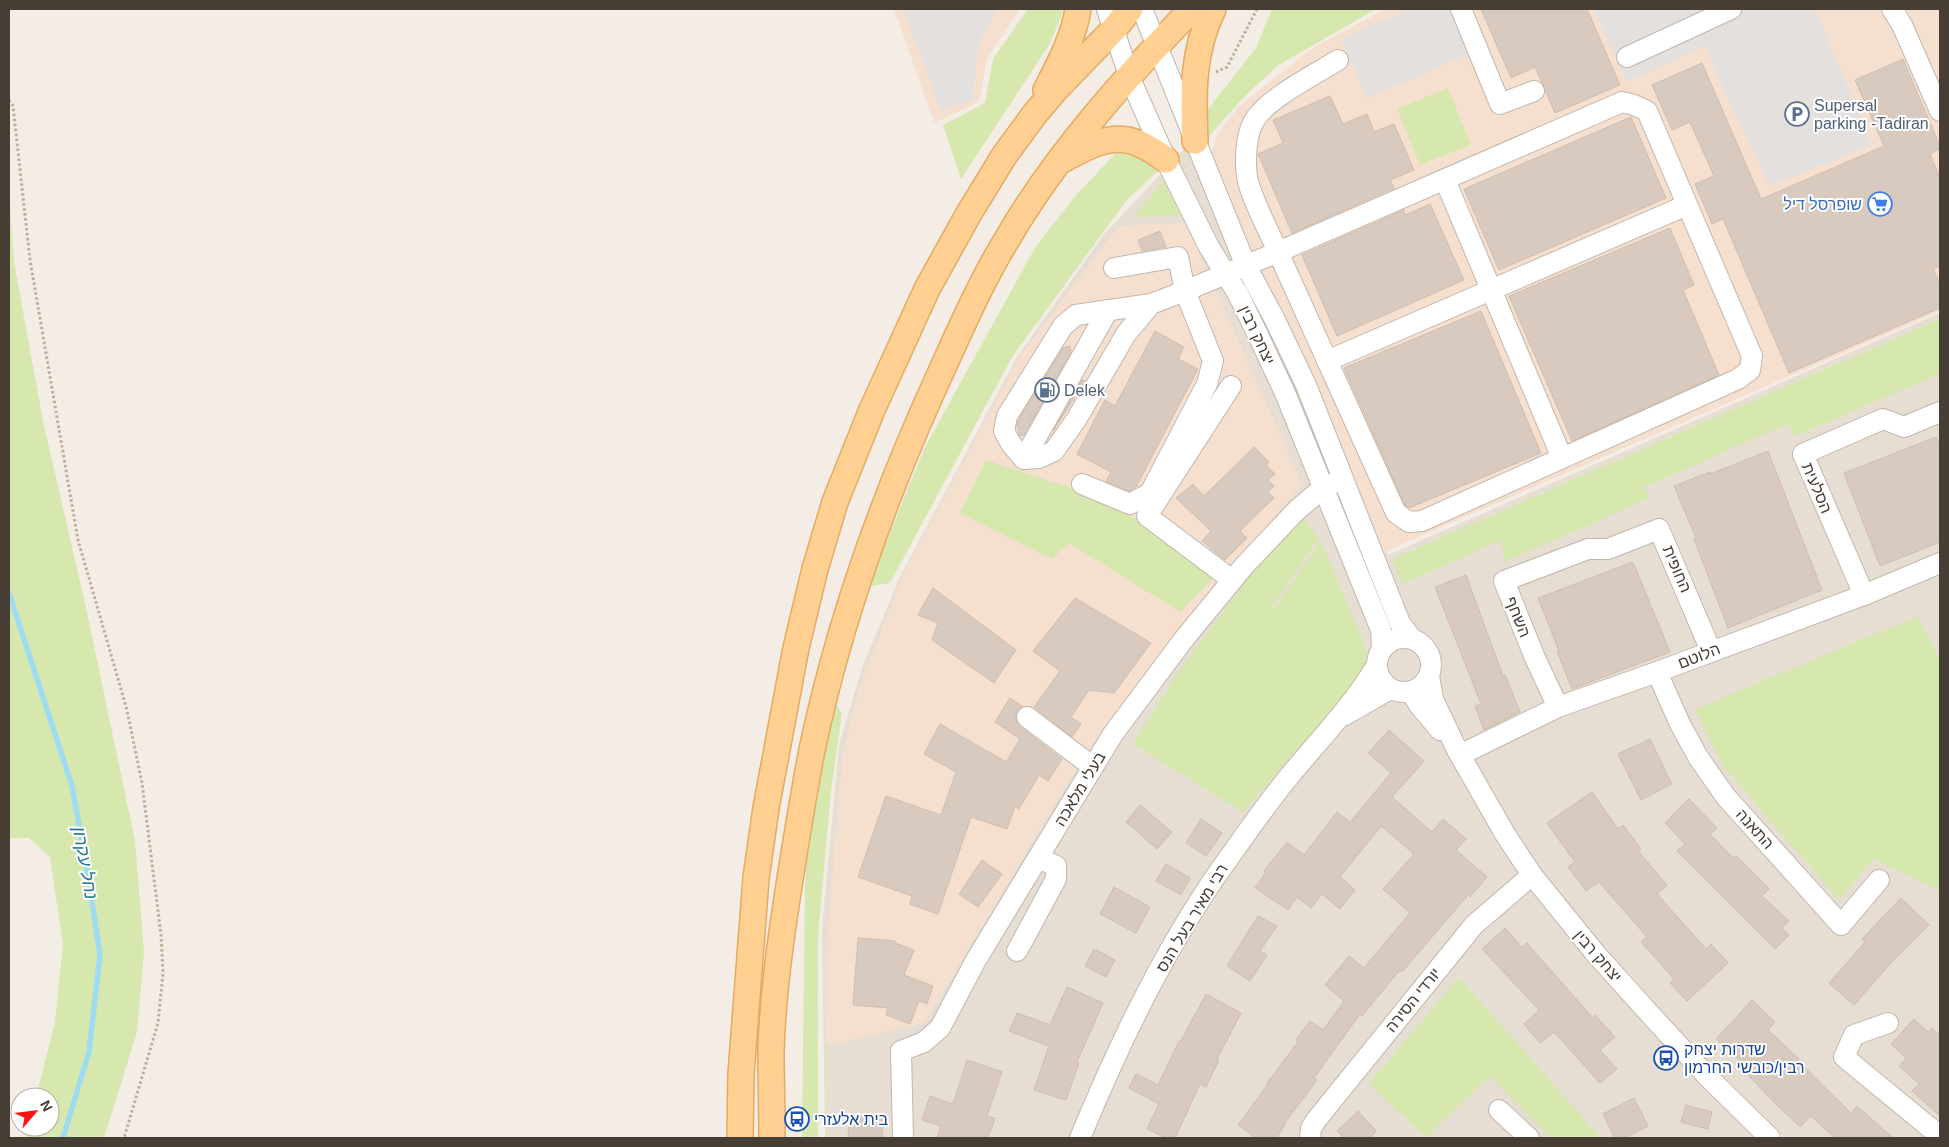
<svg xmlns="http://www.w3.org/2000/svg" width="1949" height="1147" viewBox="0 0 1949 1147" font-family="Arial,Heebo,sans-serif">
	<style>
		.residential { fill: #e7ded3 }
		.commercial { fill: #f5e0d0 }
		.green { fill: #d6e8ad }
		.parking { fill: #e4e0de }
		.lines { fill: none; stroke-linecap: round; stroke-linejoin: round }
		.stream { stroke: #a0dcf1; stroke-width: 5.5 }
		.building { fill: #d8cabe; stroke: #cfbdae }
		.minor-casing { stroke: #c1b6ab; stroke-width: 22 }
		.major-casing { stroke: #e5aa61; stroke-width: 28 }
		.path { stroke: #c0ad99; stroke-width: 3; stroke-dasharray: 2.5 2.5; stroke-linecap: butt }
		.minor { stroke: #fff; stroke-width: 20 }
		.major { stroke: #ffd092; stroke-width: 25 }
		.labels { text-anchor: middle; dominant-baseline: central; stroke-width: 4; stroke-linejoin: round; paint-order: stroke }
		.service-label { font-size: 16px; fill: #4e5e75; stroke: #fff; text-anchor: start }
		.shop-label { font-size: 16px; fill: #366cbe; stroke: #fff; text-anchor: end }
		.street-label { font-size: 16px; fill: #463d35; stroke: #fff }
		.transit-label { font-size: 16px; fill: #164399; stroke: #fff; text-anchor: start }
		.water-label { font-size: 18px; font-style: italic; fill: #297a9b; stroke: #fff }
	</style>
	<rect width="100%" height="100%" fill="#f3ede5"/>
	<path class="residential" d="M1192 141 1274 303 1388 555 1940 313V1138H825L822 929 839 745 863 665 900 577 1017 357 1105 233Z"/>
	<g class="commercial">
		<path d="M894 9H1020L987 59 979 102 934 123Z"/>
		<path d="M1385 9H1940V311L1384 552 1273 299 1209 160 1217 135 1239 106 1311 49Z"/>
		<path d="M1186 223 1302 484 1166 645 1080 762 925 1022 827 1046 828 930 842 760 858 691 903 575 1020 356 1119 226Z"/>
	</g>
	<g class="green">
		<path d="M1028 9H1062V15L1049 45 961 179 943 125 985 103 993 59Z"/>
		<path d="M1272 9H1376L1277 66 1245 96 1208 137 1198 122 1256 48Z"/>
		<path d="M1448 88 1471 145 1420 165 1397 109Z"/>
		<path d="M1121 148 1141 152 1158 171 1126 201 1012 357 890 583 865 587 881 555 925 447 1036 246 1077 194Z"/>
		<path d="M1166 178 1184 215 1134 217Z"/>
		<path d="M9 193 14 262 43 421 86 608 135 841 144 952 137 1032 104 1138H25L28 1127H50V1097H36L55 1022 63 944 50 857 29 838H9Z"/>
		<path d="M1940 319V374L1795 436 1788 424 1644 487 1650 498 1505 562 1501 540 1403 584 1392 559Z"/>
		<path d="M986 460 1111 501 1213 579 1180 612 1069 543 1052 559 960 513Z"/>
		<path d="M1301 515 1319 538 1271 608 1273 610 1321 541 1363 641 1369 657 1367 676 1301 745 1243 812 1133 744 1174 679 1245 582Z"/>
		<path d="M1918 616 1940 661V891L1874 859 1839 900 1724 767 1695 709Z"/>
		<path d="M831 697 842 713 831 790 818 937V1138H802L805 887 808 818Z"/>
		<path d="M1459 977 1601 1138H1551L1490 1076 1426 1137 1369 1084Z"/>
	</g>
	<g class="parking">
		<path d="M903 9H997L979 42 975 71 973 100 941 110Z"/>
		<path d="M1409 9H1449L1469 54 1367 98 1341 38Z"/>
		<path d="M1593 9H1815L1872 145 1769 186 1704 46 1627 82Z"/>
	</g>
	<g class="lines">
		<path class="stream" d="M9 593 72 786 88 875 100 955 89 1052 63 1138"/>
	</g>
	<g class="building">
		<path d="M1481 9H1587L1620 85 1555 113 1535 67 1511 78Z"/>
		<path d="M1903 59 1940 146V149L1930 154 1940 178V266L1933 269 1940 285V308L1789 373 1723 219 1712 224 1695 184 1714 176 1690 122 1672 130 1652 85 1702 63 1761 199 1884 146 1855 80Z"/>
		<path d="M1330 96 1343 124 1367 114 1374 132 1394 124 1414 170 1390 180 1394 188 1292 233 1258 154 1283 143 1273 120Z"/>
		<path d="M1631 117 1666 198 1499 270 1464 189Z"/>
		<path d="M1430 204 1464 280 1337 336 1302 255 1404 210 1405 215Z"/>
		<path d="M1670 228 1694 285 1683 290 1719 375 1572 441 1509 296Z"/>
		<path d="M1160 231 1166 247 1142 251 1138 240Z"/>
		<path d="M1481 311 1541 453 1409 508 1405 505 1344 368Z"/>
		<path d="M1155 331 1184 347 1178 359 1198 369 1136 487 1129 491 1106 481 1111 472 1077 454 1105 400 1115 406Z"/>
		<path d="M1070 346 1071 352 1024 435 1020 436 1017 426 1018 420 1063 348Z"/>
		<path d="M1082 380 1085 381 1053 431Z"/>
		<path d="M1936 437 1940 447V542L1880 566 1844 473Z"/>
		<path d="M1254 447 1269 462 1266 465 1275 474 1268 480 1274 486 1268 492 1274 498 1240 531 1247 538 1225 560 1202 541 1211 531 1176 498 1193 484 1204 496Z"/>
		<path d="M1768 451 1822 590 1728 628 1694 539 1696 538 1674 486 1710 472V474Z"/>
		<path d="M1633 562 1670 652 1572 689 1557 651H1559L1538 598Z"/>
		<path d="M1466 575 1503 676 1505 675 1520 712 1484 730 1475 706 1481 704 1435 587Z"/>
		<path d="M933 588 1016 650 994 683 932 640 938 623 918 615Z"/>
		<path d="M1075 598 1151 643 1114 693 1089 690 1071 717 1081 724 1072 737 1034 707 1060 671 1033 651Z"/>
		<path d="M1010 698 1022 706 1018 709 1015 715 1016 721 1019 726 1062 759 1048 781 1039 775 1019 809 1015 806 1007 829 971 817 938 914 910 904 912 896 858 877 886 796 941 815 956 772 924 754 940 724 1006 762 1020 739 995 722Z"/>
		<path d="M1389 730 1424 761 1392 797 1432 832 1443 819 1466 839 1456 850 1487 877 1470 897 1468 895 1402 972 1400 970 1362 1016 1360 1014 1314 1078 1317 1080 1284 1124 1285 1125 1276 1138H1256L1238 1125 1268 1084 1267 1083 1298 1042 1296 1040 1310 1021 1323 1030 1344 1001 1325 985 1349 956 1364 968 1410 913 1383 889 1414 854 1381 826 1340 877 1355 890 1340 909 1322 894 1311 908 1297 897 1288 910 1255 888 1266 872 1264 871 1287 842 1304 855 1337 812 1350 822 1391 773 1368 753Z"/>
		<path d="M1650 739 1672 784 1641 800 1618 754Z"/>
		<path d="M1592 792 1618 829 1623 825 1641 849 1638 851 1667 885 1657 894 1706 949 1711 944 1728 963 1687 1001 1670 983 1674 979 1641 942 1647 937 1599 882 1586 891 1568 867 1575 862 1547 823Z"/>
		<path d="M1689 799 1717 828 1710 834 1733 858 1736 856 1769 889 1762 896 1789 921 1782 928 1789 935 1775 949 1677 851 1685 844 1665 823Z"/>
		<path d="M1140 805 1172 832 1157 849 1126 822Z"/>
		<path d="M1201 819 1222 833 1206 856 1186 843Z"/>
		<path d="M982 860 1002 874 978 907 959 894Z"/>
		<path d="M1166 864 1190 878 1181 895 1156 881Z"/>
		<path d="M1114 887 1150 907 1136 933 1100 914Z"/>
		<path d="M1901 898 1929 925 1889 965 1854 1005 1829 983 1865 942 1862 939Z"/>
		<path d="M1258 916 1277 926 1260 951 1267 955 1250 981 1227 966Z"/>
		<path d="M1505 928 1522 947 1527 943 1593 1018 1595 1015 1615 1037 1600 1050 1617 1069 1600 1083 1554 1032 1540 1043 1524 1024 1539 1010 1482 949Z"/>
		<path d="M858 938 895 941V943L914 950 904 975 933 986 927 1004 919 1001 910 1024 886 1015 888 1008 853 1005Z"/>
		<path d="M1094 949 1115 960 1106 977 1085 966Z"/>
		<path d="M1067 987 1103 1003 1077 1062 1079 1063 1066 1100 1034 1090 1049 1046 1009 1031 1017 1013 1050 1025Z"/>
		<path d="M1206 994 1241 1013 1217 1059 1219 1060 1206 1087 1200 1084 1175 1138H1166L1147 1129 1159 1104 1129 1088 1136 1074 1158 1085 1179 1041H1181Z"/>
		<path d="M1752 1000 1775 1022 1768 1030 1799 1059 1797 1060 1851 1113 1857 1106 1893 1138H1835L1811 1116 1800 1127 1777 1105 1745 1072 1748 1068 1716 1039Z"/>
		<path d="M1914 1019 1928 1032 1932 1028 1940 1036V1116L1912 1091 1919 1084 1899 1066 1906 1058 1891 1044Z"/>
		<path d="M967 1060 1002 1072 987 1116 995 1118 988 1138H937L941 1126 922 1120 930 1096 953 1104Z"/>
		<path d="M1634 1098 1648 1126 1624 1138H1615L1603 1114Z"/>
		<path d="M1686 1105 1712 1112 1708 1129 1681 1122Z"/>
		<path d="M1358 1111 1376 1131 1370 1138H1344L1337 1131Z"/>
		<path d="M849 1116 883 1117 882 1138H848Z"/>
	</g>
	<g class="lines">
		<g class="minor-casing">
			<g id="minor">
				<path d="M1107 9 1129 76 1166 160 1209 247 1238 294 1258 335 1285 393 1381 630 1382 648"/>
				<path d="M1142 9 1246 266 1274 318 1306 385 1400 623 1412 639"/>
				<path d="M1461 9 1500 104 1534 91"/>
				<path d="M1892 9 1902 25 1940 111"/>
				<path d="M1627 57 1731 9"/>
				<path d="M1445 180 1562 458"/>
				<path d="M1151 304 1126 334 1076 420 1054 451 1039 458 1024 459 1011 444 1004 431 1007 416 1063 326 1076 315 1151 304 1185 291 1278 252 1622 102 1634 105 1647 111 1752 356 1750 370 1738 379 1422 521 1409 522 1396 513 1278 252C1269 231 1256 208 1249 185 1244 169 1245 136 1254 121 1266 99 1316 74 1338 60"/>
				<path d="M1327 361 1687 205"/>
				<path d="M1231 386 1147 516 1232 580"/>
				<path d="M1024 459 1108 310"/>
				<path d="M1082 484 1130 504 1150 493 1207 384 1213 361 1185 291 1178 257 1114 268"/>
				<path d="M1864 595 1803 454 1883 419 1904 427 1940 412"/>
				<circle cx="1404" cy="665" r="27"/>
				<path d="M1657 672 1680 724 1698 757 1726 797 1841 925 1879 880"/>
				<path d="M1429 676 1433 699 1457 750 1505 834 1532 875 1595 953 1648 1012 1706 1075 1770 1138"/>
				<path d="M1411 692 1419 705 1440 730"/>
				<path d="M1558 707 1535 658 1504 581 1588 549H1608L1659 529 1711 651"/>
				<path d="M1345 715 1390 689"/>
				<path d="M1027 717 1093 767"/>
				<path d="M1460 755 1558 707 1657 672 1864 595 1940 563"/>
				<path d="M1017 951 1056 879V866L1038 858"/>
				<path d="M1888 1023 1854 1035 1844 1057 1940 1136"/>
				<path d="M1499 1110 1529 1138"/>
				<path d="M903 1138 901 1051 924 1042 940 1028 976 960 1113 734 1184 639 1244 566 1297 510 1323 488 1343 479"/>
				<path d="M1080 1138C1121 1039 1169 939 1233 852 1252 825 1271 798 1292 773 1321 738 1353 705 1376 666"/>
				<path d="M1310 1138 1311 1128 1317 1119 1474 925 1532 875"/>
			</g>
		</g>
		<g class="major-casing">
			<g id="major">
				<path d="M1046 90C1059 65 1074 37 1078 9"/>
				<path d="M1195 141C1193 94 1192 52 1213 9"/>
				<path d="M1064 159C1106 136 1126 129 1166 160"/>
				<path d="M740 1138 741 1074 756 878 766 808 796 648 815 569 835 502 871 412 927 289 968 215 1004 156 1034 115 1055 90 1114 29 1130 9"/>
				<path d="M772 1138C772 1109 771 1080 771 1051 773 987 783 923 793 860 799 823 805 786 812 750 839 621 885 494 940 374 960 330 981 282 1006 241 1055 156 1125 78 1192 9"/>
			</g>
		</g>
		<g class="path">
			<path d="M1216 72 1227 67 1257 9"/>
			<path d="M9 100 13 106 30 260 78 540 127 710 142 783 161 935 163 973 158 1023 124 1138"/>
		</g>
		<use href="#minor" class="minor"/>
		<use href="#major" class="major"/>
	</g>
	<defs>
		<g id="parking-ring" transform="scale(1.25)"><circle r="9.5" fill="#fff" stroke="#5c6f8a" stroke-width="1.5"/><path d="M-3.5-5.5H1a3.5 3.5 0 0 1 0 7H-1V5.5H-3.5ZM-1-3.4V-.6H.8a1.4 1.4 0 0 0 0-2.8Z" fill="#5c6f8a"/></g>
		<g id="supermarket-ring" transform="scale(1.25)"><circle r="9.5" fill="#fff" stroke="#3f7fe0" stroke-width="1.5"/><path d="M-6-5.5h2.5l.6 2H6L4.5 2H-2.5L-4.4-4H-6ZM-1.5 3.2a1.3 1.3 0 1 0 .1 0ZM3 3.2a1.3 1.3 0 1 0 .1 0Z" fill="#3f7fe0"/></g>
		<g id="fuel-ring" transform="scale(1.25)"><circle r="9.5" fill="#fff" stroke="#5c6f8a" stroke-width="1.5"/><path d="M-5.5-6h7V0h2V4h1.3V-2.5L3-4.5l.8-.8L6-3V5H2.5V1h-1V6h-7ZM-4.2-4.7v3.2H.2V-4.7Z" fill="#5c6f8a"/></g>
		<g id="bus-ring" transform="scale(1.25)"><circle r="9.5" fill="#fff" stroke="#1a4fb4" stroke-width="1.5"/><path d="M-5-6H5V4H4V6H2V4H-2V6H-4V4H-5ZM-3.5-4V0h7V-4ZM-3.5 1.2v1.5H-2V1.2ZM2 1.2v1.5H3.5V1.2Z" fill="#1a4fb4"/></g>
	</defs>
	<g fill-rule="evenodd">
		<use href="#parking-ring" x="1797" y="114"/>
		<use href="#supermarket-ring" x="1880" y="204"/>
		<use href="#fuel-ring" x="1047" y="390"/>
		<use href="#bus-ring" x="1666" y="1058"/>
		<use href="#bus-ring" x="797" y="1119"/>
	</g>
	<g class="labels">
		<g class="service-label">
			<text x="1814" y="105">Supersal<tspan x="1814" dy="18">parking -Tadiran</tspan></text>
			<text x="1064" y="390">Delek</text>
		</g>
		<g class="shop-label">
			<text x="1862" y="204">שופרסל דיל</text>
		</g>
		<g class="street-label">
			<text transform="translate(1257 335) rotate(65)">יצחק רבין</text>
			<text transform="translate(1817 488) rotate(67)">הסלעית</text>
			<text transform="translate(1677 569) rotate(67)">החופית</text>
			<text transform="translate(1518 617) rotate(68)">השחף</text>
			<text transform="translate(1699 656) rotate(-21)">הלוטם</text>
			<text transform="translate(1080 789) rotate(-59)">בעלי מלאכה</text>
			<text transform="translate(1755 829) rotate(48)">התאנה</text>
			<text transform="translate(1192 918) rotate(-59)">רבי מאיר בעל הנס</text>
			<text transform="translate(1598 956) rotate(49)">יצחק רבין</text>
			<text transform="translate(1413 1000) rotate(-51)">יורדי הסירה</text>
		</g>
		<g class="transit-label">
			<text x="1684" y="1049">שדרות יצחק<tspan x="1684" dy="18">רבין/כובשי החרמון</tspan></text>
			<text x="814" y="1119">בית אלעזרי</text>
		</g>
		<g class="water-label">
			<text transform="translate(85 863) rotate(80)">נחל עקרון</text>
		</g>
	</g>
	<rect width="1949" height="1147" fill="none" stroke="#463d35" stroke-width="20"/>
	<g transform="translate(35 1112) rotate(62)"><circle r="24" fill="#ffffff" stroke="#b5b1ae"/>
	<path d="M0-4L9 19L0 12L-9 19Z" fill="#fc1413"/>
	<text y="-8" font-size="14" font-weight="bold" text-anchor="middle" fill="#463d35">N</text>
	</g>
</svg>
